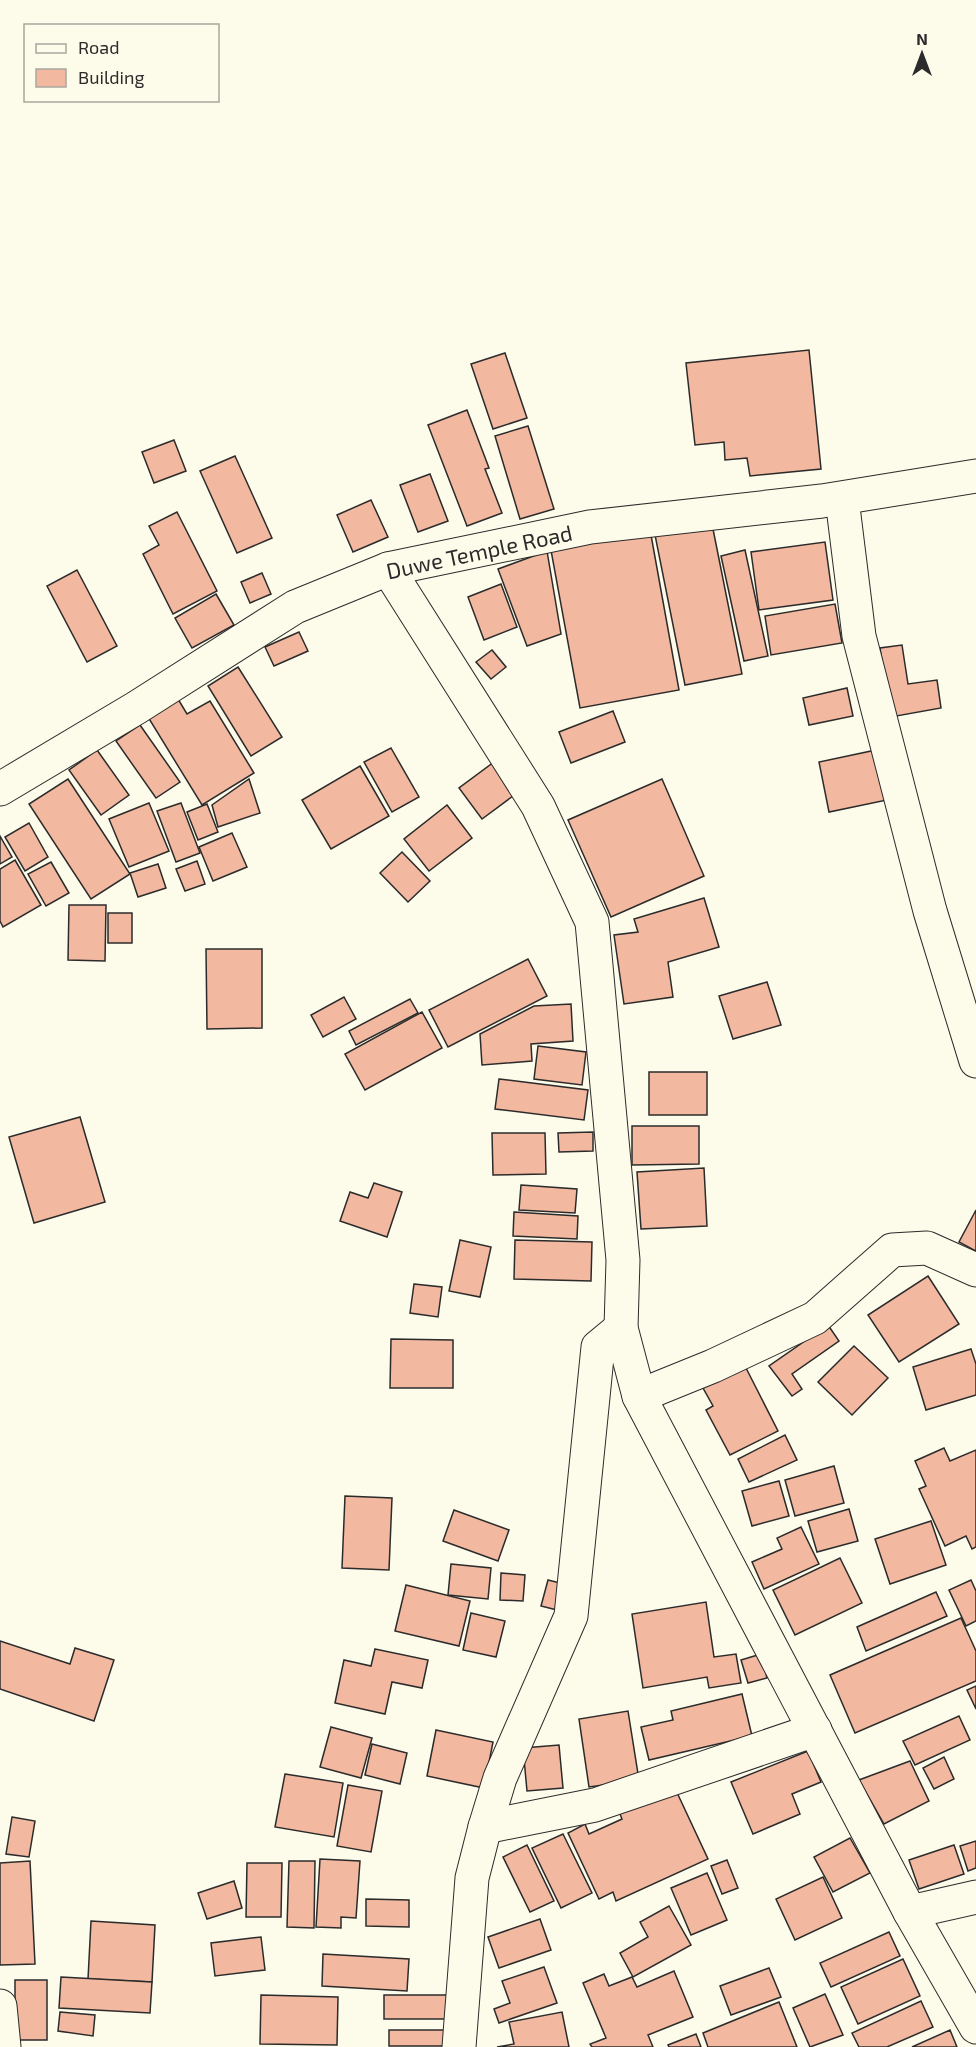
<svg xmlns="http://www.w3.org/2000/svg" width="976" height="2047" viewBox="0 0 976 2047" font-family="'Exo 2',sans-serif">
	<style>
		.building { fill: #f2b8a0; stroke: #2b2b2b; stroke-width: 1.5 }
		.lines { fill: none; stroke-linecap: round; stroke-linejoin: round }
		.minor-casing { stroke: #2b2b2b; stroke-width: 35 }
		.minor { stroke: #fdfbea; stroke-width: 33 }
		.labels { text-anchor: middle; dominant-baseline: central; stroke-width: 4.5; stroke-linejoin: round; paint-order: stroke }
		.street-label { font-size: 22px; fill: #2b2b2b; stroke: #fdfbea }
	</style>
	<rect width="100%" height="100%" fill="#fdfbea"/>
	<g class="building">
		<path d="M809 350 821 469 750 476 747 458 725 460 724 442 695 445 686 363Z"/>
		<path d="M505 353 527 418 493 429 471 364Z"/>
		<path d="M467 410 489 468 485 469 502 513 467 526 428 425Z"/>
		<path d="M528 426 554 509 520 519 495 436Z"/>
		<path d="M174 440 186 471 154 483 142 452Z"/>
		<path d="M235 456 272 538 237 553 200 471Z"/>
		<path d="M430 474 448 521 418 532 400 485Z"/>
		<path d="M371 500 388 537 353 552 337 515Z"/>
		<path d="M177 512 217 591 173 614 143 554 159 545 149 526Z"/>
		<path d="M713 529 742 674 685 685 655 535Z"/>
		<path d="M651 535 679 690 580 708 550 545Z"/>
		<path d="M825 542 833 600 759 610 751 552Z"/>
		<path d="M745 550 768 656 744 661 721 556Z"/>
		<path d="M547 551 561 634 527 646 498 569Z"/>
		<path d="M77 570 117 646 87 662 47 586Z"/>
		<path d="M262 573 271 594 250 603 241 582Z"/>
		<path d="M501 584 517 627 484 640 468 597Z"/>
		<path d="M216 594 234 625 192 648 175 618Z"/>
		<path d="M835 604 842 643 771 655 765 616Z"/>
		<path d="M299 632 308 651 274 666 265 647Z"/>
		<path d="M902 645 908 684 937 680 941 708 891 717 880 648Z"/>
		<path d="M492 650 506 667 491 679 476 662Z"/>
		<path d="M238 667 282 737 251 756 208 686Z"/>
		<path d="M847 688 853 716 809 725 803 698Z"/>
		<path d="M178 699 187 714 210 701 254 773 202 805 148 717Z"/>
		<path d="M613 711 625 742 571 763 559 732Z"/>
		<path d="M140 725 180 782 156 798 116 741Z"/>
		<path d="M391 748 419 797 392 812 364 762Z"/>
		<path d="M97 750 129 795 101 815 69 770Z"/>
		<path d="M876 750 887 800 829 812 819 762Z"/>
		<path d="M494 762 517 793 482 819 459 788Z"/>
		<path d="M360 766 389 816 331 849 302 800Z"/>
		<path d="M68 779 130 874 91 899 29 804Z"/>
		<path d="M249 779 260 813 218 827 212 805Z"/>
		<path d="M662 779 704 876 611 917 568 820Z"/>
		<path d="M149 803 169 851 129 867 109 819Z"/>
		<path d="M181 803 200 853 176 862 157 811Z"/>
		<path d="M207 804 218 832 198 840 187 812Z"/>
		<path d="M447 805 472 838 429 871 404 839Z"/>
		<path d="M29 823 48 857 25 871 5 837Z"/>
		<path d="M232 833 247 867 213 881 199 847Z"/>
		<path d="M0 836 12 857 0 864Z"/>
		<path d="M402 852 430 881 408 902 380 873Z"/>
		<path d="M15 860 41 905 3 927 0 921V869Z"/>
		<path d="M197 861 205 884 185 891 176 869Z"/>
		<path d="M51 862 69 893 46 906 28 874Z"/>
		<path d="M158 864 166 888 138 897 130 873Z"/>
		<path d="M704 898 719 947 668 962 673 997 624 1004 614 935 638 932 634 919Z"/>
		<path d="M69 905H106L105 961 68 960Z"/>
		<rect x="108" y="913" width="24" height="30"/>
		<path d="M206 949H262V1028L207 1029Z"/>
		<path d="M528 959 547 996 448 1047 429 1010Z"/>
		<path d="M767 982 781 1025 733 1039 719 996Z"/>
		<path d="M344 997 356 1019 323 1037 311 1015Z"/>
		<path d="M410 999 418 1013 356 1045 349 1031Z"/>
		<path d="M571 1004 573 1041 531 1044 532 1061 482 1065 480 1034 534 1006Z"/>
		<path d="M422 1012 442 1048 365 1090 345 1054Z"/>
		<path d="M538 1046 586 1052 582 1085 534 1079Z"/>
		<rect x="649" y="1072" width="58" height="43"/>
		<path d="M499 1079 588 1090 584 1120 495 1109Z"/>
		<path d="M80 1117 105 1202 34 1223 9 1137Z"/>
		<path d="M632 1126H699V1164L632 1165Z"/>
		<path d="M593 1132V1151L559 1152 558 1133Z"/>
		<path d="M492 1133H545L546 1174 493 1175Z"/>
		<path d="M704 1168 707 1226 641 1229 637 1172Z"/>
		<path d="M374 1183 402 1192 387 1237 340 1221 350 1192 368 1198Z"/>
		<path d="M521 1185 577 1189 575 1213 519 1210Z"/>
		<path d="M976 1210V1251L959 1242Z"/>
		<path d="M514 1212 578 1216 577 1239 513 1236Z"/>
		<path d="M460 1240 491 1247 480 1297 449 1291Z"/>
		<path d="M515 1240 592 1242 591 1281 514 1279Z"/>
		<path d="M928 1276 959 1324 899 1362 868 1315Z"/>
		<path d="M414 1284 442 1287 438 1317 410 1313Z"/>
		<path d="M828 1325 839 1341 792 1374 802 1389 792 1396 769 1366Z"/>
		<path d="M391 1339 453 1340V1388H390Z"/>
		<path d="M854 1346 888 1378 852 1415 818 1382Z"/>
		<path d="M971 1349 976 1364V1395L926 1410 913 1367Z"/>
		<path d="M745 1366 778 1431 730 1455 706 1410 713 1406 703 1388Z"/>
		<path d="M785 1435 797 1460 749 1482 738 1459Z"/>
		<path d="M944 1448 950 1461 976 1450V1547L972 1549 966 1536 945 1546 919 1489 926 1486 915 1461Z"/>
		<path d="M834 1466 844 1503 795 1516 785 1480Z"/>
		<path d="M779 1481 789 1516 752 1526 742 1491Z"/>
		<path d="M345 1496 392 1498 389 1570 342 1568Z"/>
		<path d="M849 1509 858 1541 817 1552 808 1521Z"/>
		<path d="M454 1510 509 1530 498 1561 443 1541Z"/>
		<path d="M931 1521 946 1565 890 1584 875 1539Z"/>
		<path d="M801 1527 819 1564 764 1589 752 1562 782 1549 777 1538Z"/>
		<path d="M840 1558 862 1603 795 1635 773 1590Z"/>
		<path d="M451 1564 491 1568 488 1599 448 1595Z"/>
		<path d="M501 1573 525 1575 523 1601 500 1600Z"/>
		<path d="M548 1580 568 1585 561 1611 541 1606Z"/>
		<path d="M971 1580 976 1591V1621L966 1626 949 1590Z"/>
		<path d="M406 1585 470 1601 459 1646 395 1631Z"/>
		<path d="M936 1592 947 1616 866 1651 857 1627Z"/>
		<path d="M706 1602 714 1657 736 1654 741 1683 709 1688 707 1677 643 1688 632 1614Z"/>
		<path d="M471 1613 505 1621 496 1657 463 1650Z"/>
		<path d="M961 1618 976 1651V1681L855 1733 830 1675Z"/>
		<path d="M0 1641 70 1664 75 1648 114 1660 94 1721 0 1689Z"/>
		<path d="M375 1649 428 1660 422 1688 392 1682 385 1714 335 1703 344 1660 371 1666Z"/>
		<path d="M761 1654 767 1678 748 1683 741 1660Z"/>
		<path d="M976 1686V1709L967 1690Z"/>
		<path d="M742 1694 752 1736 649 1760 641 1727 673 1720 671 1711Z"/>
		<path d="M628 1711 639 1780 589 1787 579 1719Z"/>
		<path d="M959 1716 970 1740 915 1765 903 1741Z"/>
		<path d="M331 1727 372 1738 361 1778 320 1767Z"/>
		<path d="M436 1730 493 1742 484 1788 427 1776Z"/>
		<path d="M372 1744 407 1753 400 1784 365 1775Z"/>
		<path d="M559 1745 563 1788 527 1791 523 1748Z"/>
		<path d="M808 1751 821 1782 792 1794 800 1814 753 1834 731 1782Z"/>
		<path d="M944 1757 954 1779 934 1789 923 1768Z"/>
		<path d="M910 1761 929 1801 884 1824 859 1780Z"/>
		<path d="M285 1774 343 1783 334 1837 275 1827Z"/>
		<path d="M673 1784 708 1859 616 1901 613 1892 599 1899 568 1833 585 1824 589 1834 622 1819 618 1809Z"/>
		<path d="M348 1785 382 1791 371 1852 337 1846Z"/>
		<path d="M12 1817 35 1821 29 1857 6 1854Z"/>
		<path d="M563 1834 592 1893 561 1908 532 1848Z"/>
		<path d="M850 1838 870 1873 833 1892 814 1857Z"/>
		<path d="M976 1841V1868L968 1871 960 1846Z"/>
		<path d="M527 1845 554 1901 530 1912 503 1857Z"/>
		<path d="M954 1845 964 1874 919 1889 909 1860Z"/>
		<path d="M320 1859 360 1861 356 1918 341 1917V1928L316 1927Z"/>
		<path d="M727 1860 738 1888 722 1894 711 1866Z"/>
		<path d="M30 1861 35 1964 0 1965V1863Z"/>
		<path d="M289 1861H315L314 1928 287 1927Z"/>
		<path d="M247 1863H282L281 1917H246Z"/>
		<path d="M707 1873 727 1920 691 1935 671 1888Z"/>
		<path d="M823 1877 842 1918 795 1940 776 1899Z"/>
		<path d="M234 1881 242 1908 207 1919 198 1893Z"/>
		<path d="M366 1899 409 1900V1927L366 1926Z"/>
		<path d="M669 1906 691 1945 633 1977 620 1953 648 1937 640 1922Z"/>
		<path d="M540 1919 551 1950 499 1968 488 1937Z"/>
		<path d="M91 1921 155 1925 152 1982 88 1979Z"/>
		<path d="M889 1932 900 1956 831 1987 820 1963Z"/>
		<path d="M261 1937 265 1970 215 1976 211 1943Z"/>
		<path d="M323 1954 409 1959 407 1991 322 1986Z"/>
		<path d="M903 1959 920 1996 858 2024 841 1987Z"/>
		<path d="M544 1967 557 2003 499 2023 494 2009 510 2003 502 1981Z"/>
		<path d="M769 1968 781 1997 731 2015 720 1986Z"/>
		<path d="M674 1971 693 2017 648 2035 653 2047H592L590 2044 606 2038 583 1983 604 1974 609 1986 632 1977 637 1987Z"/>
		<path d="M61 1977 152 1982 150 2013 59 2008Z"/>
		<rect x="15" y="1980" width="32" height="60"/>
		<path d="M825 1994 843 2035 810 2047 793 2008Z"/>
		<path d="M261 1995 338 1997 337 2045 260 2044Z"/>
		<rect x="384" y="1995" width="65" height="24"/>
		<path d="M921 2001 933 2027 887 2047H859L852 2033Z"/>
		<path d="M779 2002 797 2047H708L703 2033Z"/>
		<path d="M60 2012 95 2015 93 2036 58 2031Z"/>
		<path d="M562 2012 569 2047H497L514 2044 509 2022Z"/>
		<rect x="389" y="2030" width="56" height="16"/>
		<path d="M950 2030 957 2047H912Z"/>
		<path d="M696 2034 701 2047H669L668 2045Z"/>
	</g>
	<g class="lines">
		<g class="minor-casing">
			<g id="minor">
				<path d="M842 499 859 636 930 911 976 1061"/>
				<path d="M388 569 538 806 592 922 623 1260 621 1328 639 1396 910 1912 976 2027"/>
				<path d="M0 789 136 708 295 607 388 569 590 527 822 501 976 476"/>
				<path d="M639 1396 713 1366 815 1318 892 1250 927 1248 976 1270"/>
				<path d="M485 1827 595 1805 815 1730"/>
				<path d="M910 1912 976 1897"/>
				<path d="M0 2006 4 2047"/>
				<path d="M459 2047 472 1878 485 1827 500 1778 571 1616 598 1347 621 1328"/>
			</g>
		</g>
		<use href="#minor" class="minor"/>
	</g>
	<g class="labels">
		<g class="street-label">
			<text transform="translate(479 551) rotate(-12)">Duwe Temple Road</text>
		</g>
	</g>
	<rect x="24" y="24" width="195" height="78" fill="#fdfbea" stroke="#a9a89e" stroke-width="1.5"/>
	<rect x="36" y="44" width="30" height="9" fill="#fdfbea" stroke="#a9a89e" stroke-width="1.5"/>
	<text x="78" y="54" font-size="18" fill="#2b2b2b">Road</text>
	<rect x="36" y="69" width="30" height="18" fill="#f2b8a0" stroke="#a9a89e" stroke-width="1.5"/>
	<text x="78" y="84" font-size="18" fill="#2b2b2b">Building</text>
	<g transform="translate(922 54)" stroke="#fdfbea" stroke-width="4.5" paint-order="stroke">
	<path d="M0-4.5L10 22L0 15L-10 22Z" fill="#2b2b2b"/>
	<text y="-9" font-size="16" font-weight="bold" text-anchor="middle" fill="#2b2b2b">N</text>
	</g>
</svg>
